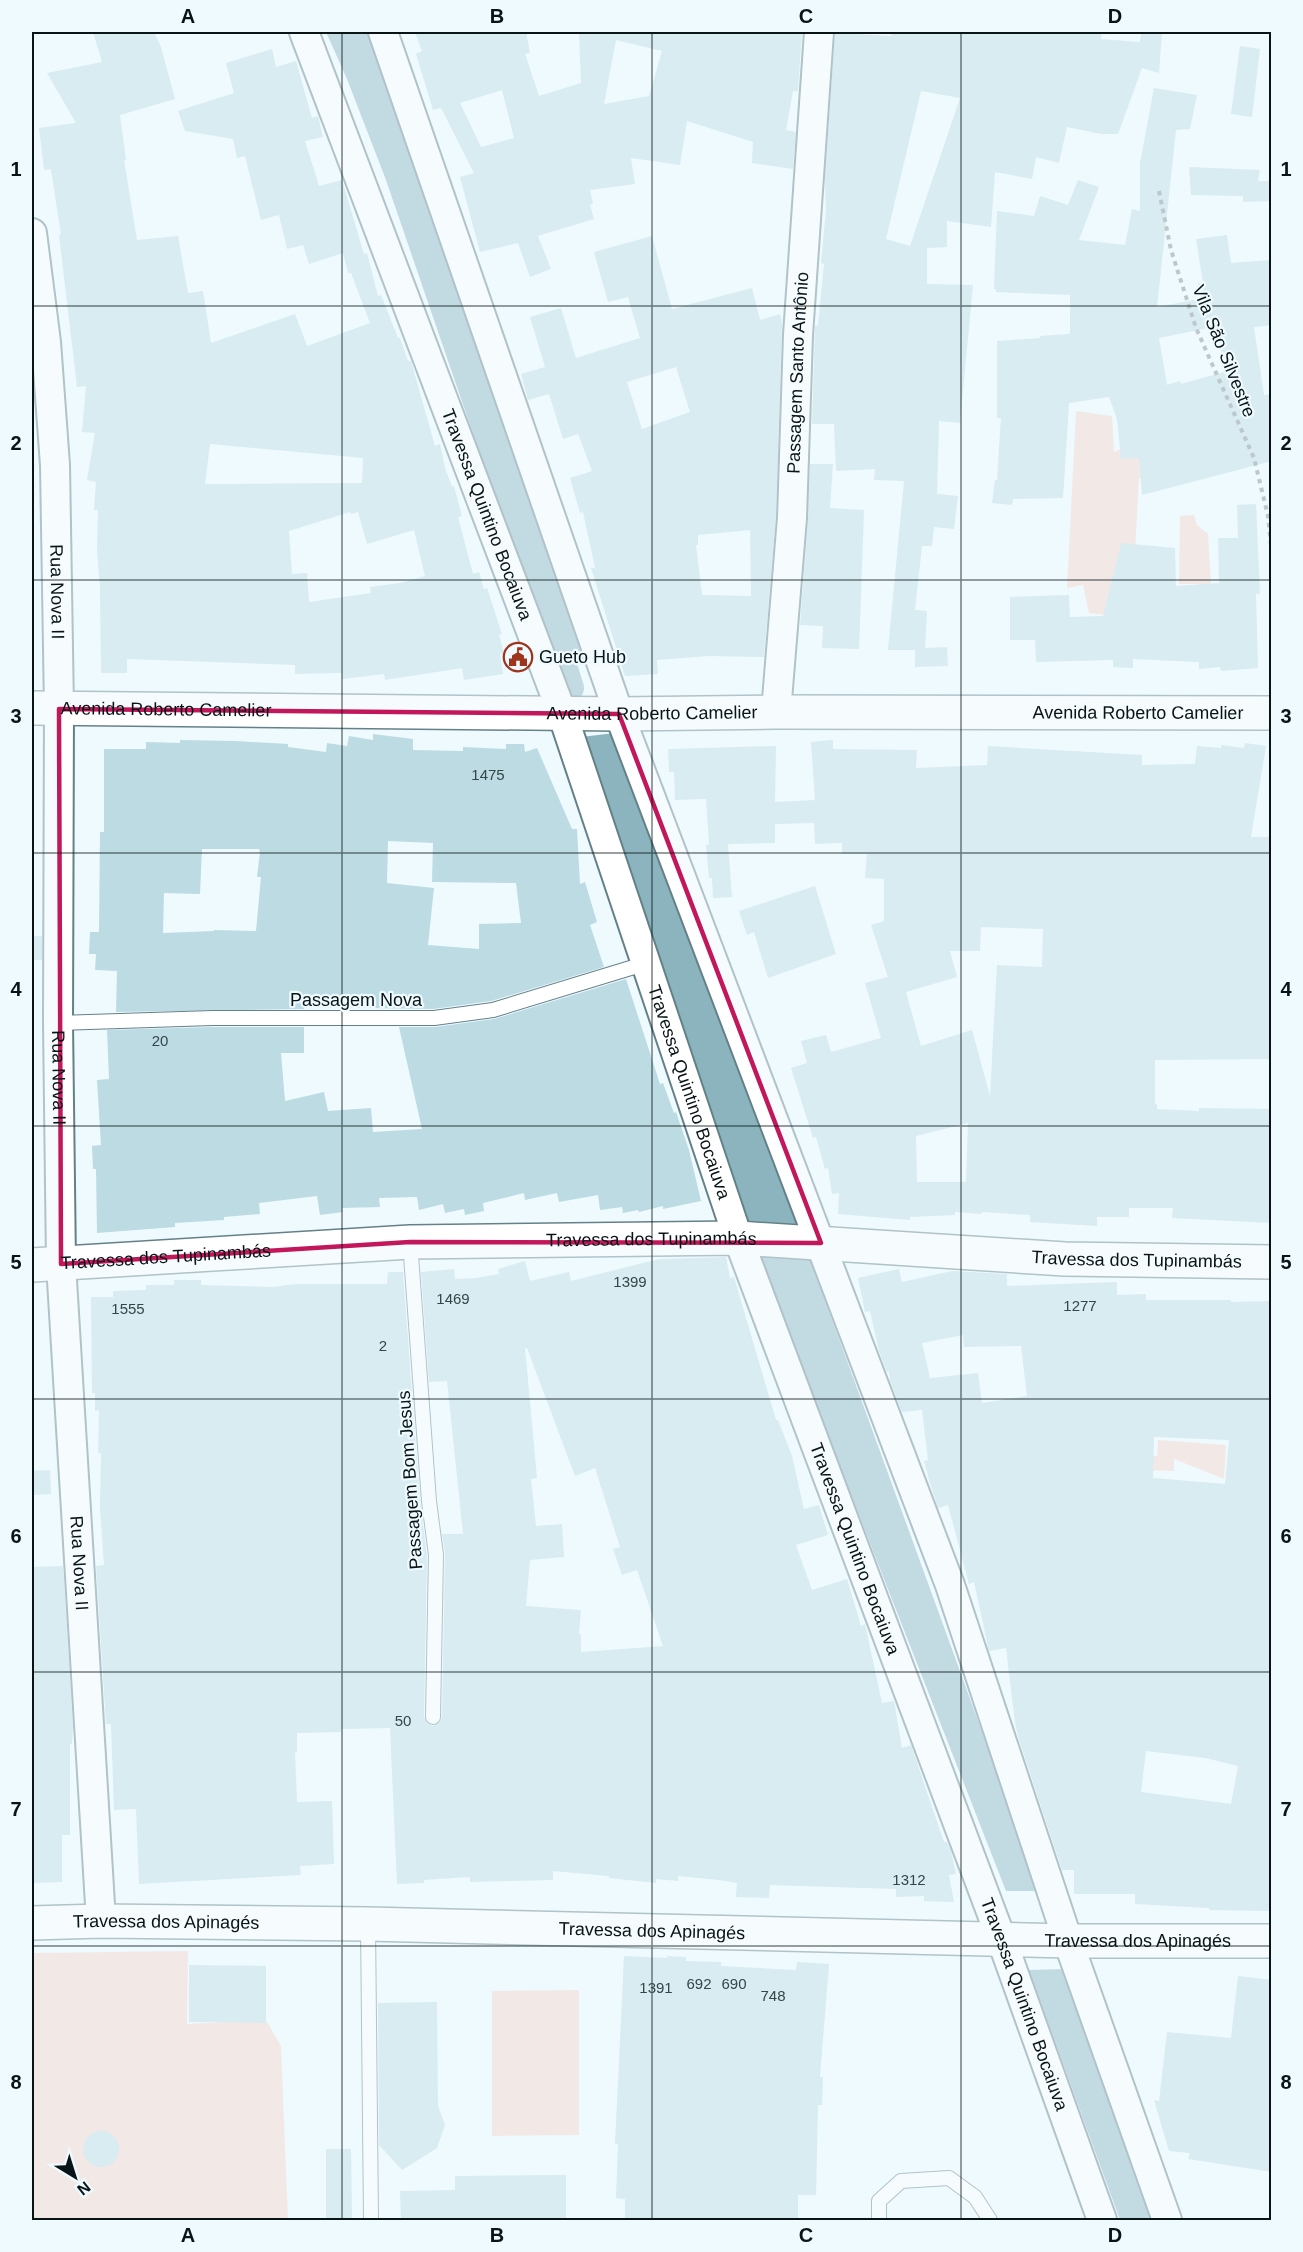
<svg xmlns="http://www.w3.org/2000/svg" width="1303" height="2252" viewBox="0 0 1303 2252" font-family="Helvetica,sans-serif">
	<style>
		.green { fill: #f7d5cd }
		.water { fill: #8cb4be }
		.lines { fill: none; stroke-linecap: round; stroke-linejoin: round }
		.canal { stroke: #8cb4be; stroke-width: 26 }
		.building { fill: #bddbe3; fill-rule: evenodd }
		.service-casing { stroke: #648188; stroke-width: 16 }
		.minor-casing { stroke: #648188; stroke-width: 32 }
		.tertiary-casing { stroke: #648188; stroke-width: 36 }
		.secondary-casing { stroke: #648188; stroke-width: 36 }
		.path { stroke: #808c8f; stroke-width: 4; stroke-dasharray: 4.5 4.5; stroke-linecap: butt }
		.service { stroke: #fff; stroke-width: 14 }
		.minor { stroke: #fff; stroke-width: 28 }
		.tertiary { stroke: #fff; stroke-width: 33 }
		.secondary { stroke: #fff; stroke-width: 33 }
		.marked { fill: none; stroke: #c2185b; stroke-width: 4.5; stroke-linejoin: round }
		.grid { fill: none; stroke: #081416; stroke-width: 1.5; stroke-opacity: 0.55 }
		.labels { text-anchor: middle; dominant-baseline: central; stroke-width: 4.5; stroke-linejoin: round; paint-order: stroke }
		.number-label { font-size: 15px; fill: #354649 }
		.street-label { font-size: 18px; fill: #081416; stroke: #eefafe }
		.poi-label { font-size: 18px; fill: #081416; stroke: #eefafe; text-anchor: start }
		.neatline { fill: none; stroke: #081416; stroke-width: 2 }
		.grid-label { font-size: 20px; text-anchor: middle; font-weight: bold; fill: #081416 }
	</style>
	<rect width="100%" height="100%" fill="#eefafe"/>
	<g class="green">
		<path d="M1076 411 1112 416 1114 452 1139 440 1159 480 1139 478 1133 588 1109 590 1113 616 1089 613 1083 585 1067 588Z"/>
		<path d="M1194 515 1197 525 1208 534 1211 584H1179L1180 516Z"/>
		<path d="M1158 1440 1226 1445 1224 1479 1174 1459V1471L1136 1470 1137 1455 1157 1456Z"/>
		<path d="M188 1951 187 2024 266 2020 281 2046 288 2220H32V1953Z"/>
		<path d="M579 1990V2135L492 2136V1991Z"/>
	</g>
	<g class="water">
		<path d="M326 32H369L507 417 585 663 553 667 386 180 347 79Z"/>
		<path d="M615 733 810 1259 1040 1891H1006L757 1254 581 737Z"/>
		<path d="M1068 1969 1157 2220H1120L1029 1970Z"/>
	</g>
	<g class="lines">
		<path class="canal" d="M554 634 571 688"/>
	</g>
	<g class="building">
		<path d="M93 32H154L161 47 175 99 120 115 126 160H124L133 215 137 240 178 236 188 293 203 291 211 343 295 314 307 346 370 323 351 273H348L343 253 309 264 303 245 287 249 279 215 261 220 245 156 237 158 233 139 185 131 178 111 234 93 226 63 272 49 276 67 296 61 312 118 318 116 323 137 305 141 319 186 342 180 364 254 367 253 378 296 381 295 398 338H400L408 361H411L435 446 440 444 445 468 452 487 454 486 462 516 458 517 473 574 479 572 484 589 487 588 502 634 499 635 504 653 500 654 503 674 464 680 462 668 385 680 384 674 342 679V673L295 674V665L127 659V673H101L100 588 97 550 98 510H94L96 482 87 480 95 433 82 432 86 386 77 387 59 235H61L51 169 44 170 39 128 76 123 47 73 102 62ZM210 444 363 458 362 483 205 484ZM350 512 351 514 358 512 367 544 414 530 425 576 400 583 370 587 371 593 309 602 307 573 292 574 289 531Z"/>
		<path d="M415 32H526L530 53 525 54 539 96 581 83 579 32H802L798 91H793L786 130 796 132 793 169 752 163 753 142 687 121 680 165 631 158 635 184 590 190 593 204 590 205 594 219 538 236 551 269 530 277 518 243 480 252 460 177 474 173 441 108 433 110 416 54 422 51ZM616 40 662 51 649 96 604 104ZM502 90 514 138 481 147 460 103Z"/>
		<path d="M835 32H853V34L891 36 892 32H1102L1101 39 1140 42 1141 32H1162L1159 73 1142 68 1118 134H1101L1067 127 1059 163 1036 157 1032 179 995 172 991 227 947 221V247L927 248V284L973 285 960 423 939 421 937 494 958 496 954 529 934 527 932 546H922L915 610 927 611 925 648 947 647 948 666 915 667V650H888L904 481 874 480 875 469 836 471 834 424H812L815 326 818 325 824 264 821 263 826 210 825 178ZM921 91 960 98 910 246 886 239Z"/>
		<path d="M1240 46 1260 49 1252 117 1231 114Z"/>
		<path d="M1154 88 1197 95 1190 129 1176 130 1157 307 1199 299 1198 283H1203L1196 239 1227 235 1231 263 1272 260V325L1254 327 1264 395 1272 394V461L1142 495 1139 458 1121 459 1117 419 1109 397 1069 403 1063 498 1013 499 1012 505 992 503 995 480H997L1001 418H997V341L1040 338V336L1070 334V295L996 292V289H994L997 211 1034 216 1040 196 1068 205 1078 180 1099 187 1079 240 1125 245 1132 209 1140 211V163ZM1218 326 1224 372 1181 384 1180 381 1167 385 1159 338Z"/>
		<path d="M1189 167 1260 170 1258 181H1272V201L1243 202V196L1191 195Z"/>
		<path d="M652 236 672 309 752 288 760 320 780 314 782 323 776 517 764 657 709 656 657 660 658 674 625 676 591 568H595L583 512 580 513 570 478 592 471 578 434 563 439 549 394 528 400 521 374 545 367 530 317 561 308 576 358 640 338 628 297 608 302 594 252ZM676 367 690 412 642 429 627 382ZM750 530 751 596 702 595 696 545H698V535Z"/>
		<path d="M810 464H833L830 508 864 510 859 649 822 648 823 626 800 625 808 519Z"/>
		<path d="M1256 504 1260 594H1256L1258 668 1221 671 1220 667 1199 669V662L1133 659V668L1113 667V660L1036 662 1035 640H1010V597L1069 595 1070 617 1103 616 1121 543 1175 548 1176 586 1219 583 1218 538H1238L1237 505Z"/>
		<path d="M373 734 413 739V750L463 751V747L506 749V744H524L525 752 537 748 572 829H577L580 884 585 882 597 922 590 925 604 967 491 1001 433 1009 305 1007 304 1009 116 1012 117 971 95 970 96 954H89L90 932H99L100 832H104V749H146V742L180 743V740L236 741 288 744V747L326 752 327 743 347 746 349 736 373 740ZM388 841 433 843 432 882 516 883 521 923 479 924V949L428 945 434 888 387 883ZM202 849H259L260 852 257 877H261L256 931 214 930V931L163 933 164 893 200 894Z"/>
		<path d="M833 740V749L917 750 916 768 987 765 988 746 1142 755V765L1195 764 1197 746 1221 748V745L1244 748 1245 743 1266 746 1251 837H1272V1059L1155 1060V1104H1157V1109L1199 1111V1108L1272 1109V1223L1172 1218 1173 1208H1129V1217H1097V1226L1030 1222V1215L982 1212V1214L955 1212V1215L910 1217V1220L838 1214 839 1193 832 1194 828 1168 825 1169 816 1137 813 1138 791 1068 807 1063 801 1041 826 1035 831 1052 881 1038 865 983 888 977 871 925 884 921V879L865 878 867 854H842V843L815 844 814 823 775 824V843L728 844 732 897 713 898 712 878H709L706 845H709L706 799 675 800 674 772H669L668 749 776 746 775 802 815 800 811 742ZM981 927 1043 929 1042 967 997 965 990 1096 972 1030 921 1046 906 992 957 977 950 951H980ZM968 1123 966 1182H917L916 1136Z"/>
		<path d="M815 886 836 954 768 978 754 932 747 935 739 911Z"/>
		<rect x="32" y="936" width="10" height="24"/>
		<path d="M626 979 660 1084 663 1083 674 1113 676 1112 689 1150 701 1201 663 1209V1206L639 1212 638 1210 623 1213 622 1207 600 1210 598 1195 559 1202 557 1193 525 1200 524 1193 483 1203 484 1211 465 1215 464 1209 445 1213 443 1204 419 1210 417 1197 379 1198 380 1207 342 1208 343 1212 320 1215 317 1196 259 1203 260 1214 224 1217V1220L175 1223V1227L97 1233 96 1169H93L92 1146 101 1145 97 1080 109 1079 107 1030 213 1027H304V1053H281L285 1101 324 1092 328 1111 371 1108 373 1132 422 1129 399 1027H435L494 1019Z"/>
		<path d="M726 1257 730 1278 734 1277 776 1420H778L792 1456 804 1509 819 1505 828 1535 796 1545 812 1590 847 1579 861 1626 865 1624 882 1703 894 1701 902 1748 911 1745 944 1842H947L951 1851 956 1874 949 1875 954 1902 924 1901V1896L896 1897V1889L770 1885 769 1898 736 1897 737 1883 719 1880 678 1876V1881L656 1879V1883L609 1878V1876L553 1871V1880L470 1882V1877L424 1880V1883L397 1884 390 1728 341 1729V1732L297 1733V1752H295L297 1802 332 1801 334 1864 300 1866 301 1875 139 1884 136 1809 114 1810 111 1724H106L96 1566 104 1565 100 1508 101 1453H98L99 1410 95 1411V1393H92L91 1297H113V1291L146 1290V1285H174V1280H201V1285L272 1287 296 1284H387L388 1272H403L420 1502 427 1556 424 1717 428 1724 433 1726 440 1722 442 1717 445 1555 442 1534H463L447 1381 429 1382 421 1272 454 1269 455 1279 476 1278 499 1274 498 1269 525 1261 530 1281 569 1272 571 1281 659 1259ZM525 1348H527L575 1476 595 1468 620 1547 613 1549 622 1575 637 1570 663 1646 581 1652V1634H579L581 1610 526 1606 530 1560 564 1557 562 1524 536 1526 531 1479 537 1478Z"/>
		<path d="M899 1269 902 1282 952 1271 1007 1274V1286L1117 1282V1295L1146 1294V1300H1231V1302L1272 1301V1911L1209 1910V1908L1135 1904V1894H1074V1870H1062L1019 1740 1015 1723 1006 1648 989 1651 974 1582 969 1584 948 1505 938 1508 930 1483 924 1461 928 1460 922 1410 902 1412 890 1381 889 1371 887 1372 879 1351 870 1311 865 1312 858 1278ZM963 1335 964 1347 1021 1346 1027 1396 982 1403 978 1373 930 1378 922 1343ZM1154 1437 1229 1440 1225 1484 1153 1478ZM1146 1751 1205 1758 1238 1766 1231 1804 1141 1792Z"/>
		<path d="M50 1470 51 1494 32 1495V1471Z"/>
		<path d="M63 1566 73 1727 72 1744H70V1835H62V1882L32 1883V1567Z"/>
		<path d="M624 1956 667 1958V1956L686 1957V1961L721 1962V1966L796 1970 797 1962 829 1964 820 2077H823L822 2105H818L816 2195H798V2220H625V2199L616 2198 618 2144H615Z"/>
		<path d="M189 1965 266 1966V2023L189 2022Z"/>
		<path d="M1238 1976 1272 1980V2172L1188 2159 1190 2153 1169 2151 1154 2100 1159 2101 1167 2032 1231 2038Z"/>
		<path d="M437 2002 438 2106 445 2125 437 2148 402 2170 379 2145 378 2003Z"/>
		<circle cx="101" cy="2149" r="18"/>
		<path d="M326 2149H351L352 2220H326Z"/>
		<path d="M566 2175V2220H401L400 2191 455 2190V2176Z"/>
	</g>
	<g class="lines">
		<g class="service-casing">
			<g id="service">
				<path d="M58 1023 213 1018H434L493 1010 647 963"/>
				<path d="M410 1242 429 1501 436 1555 433 1717"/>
				<path d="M368 1924 371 2220"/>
				<path d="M879 2220V2201L901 2181 949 2178 975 2197 990 2220"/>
			</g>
		</g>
		<g class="minor-casing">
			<g id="minor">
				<path id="s1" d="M304 32 562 713 738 1238 1001 1938 1102 2220"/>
				<path d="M383 32 619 714 950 1585 1068 1941 1167 2220"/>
				<path id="s2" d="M32 233 46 342 55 465 59 709 58 1023 61 1264 101 1921"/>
				<path id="s3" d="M776 712 792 518 798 335 819 32"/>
			</g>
		</g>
		<g class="tertiary-casing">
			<g id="tertiary">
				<path id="s4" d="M32 1265 410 1242 738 1238 1065 1259 1272 1262"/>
				<path id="s5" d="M32 1923 101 1921 368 1924 1068 1941H1272"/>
			</g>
		</g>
		<g class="secondary-casing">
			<g id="secondary">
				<path id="s6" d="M32 708 619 714 776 712 1272 713"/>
			</g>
		</g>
		<path class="path" d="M1159 191 1171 250 1196 328 1254 458 1268 516 1272 556"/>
		<use href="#service" class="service"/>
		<use href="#minor" class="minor"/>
		<use href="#tertiary" class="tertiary"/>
		<use href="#secondary" class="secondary"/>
	</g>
	<path d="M0 0H1303V2252H0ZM59 709 619 714 821 1243 410 1242 61 1264Z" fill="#eefafe" fill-opacity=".55" fill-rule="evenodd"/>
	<path class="marked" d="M59 709 619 714 821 1243 410 1242 61 1264Z"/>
	<path class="grid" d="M342 32V2220M652 32V2220M961 32V2220M32 306H1272M32 580H1272M32 853H1272M32 1126H1272M32 1399H1272M32 1672H1272M32 1946H1272"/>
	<defs>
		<g id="civic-ring" transform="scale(1.5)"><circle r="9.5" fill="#eefafe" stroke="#9d341b" stroke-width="1.5"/><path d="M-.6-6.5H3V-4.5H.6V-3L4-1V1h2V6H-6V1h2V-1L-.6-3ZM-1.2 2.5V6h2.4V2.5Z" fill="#9d341b"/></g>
	</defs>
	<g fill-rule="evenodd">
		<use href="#civic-ring" x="518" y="657"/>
	</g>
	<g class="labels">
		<g class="number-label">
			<text x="488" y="774">1475</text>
			<text x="160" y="1040">20</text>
			<text x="630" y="1281">1399</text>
			<text x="453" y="1298">1469</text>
			<text x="1080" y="1305">1277</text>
			<text x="128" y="1308">1555</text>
			<text x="383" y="1345">2</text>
			<text x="403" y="1720">50</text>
			<text x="909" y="1879">1312</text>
			<text x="699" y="1983">692</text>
			<text x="734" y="1983">690</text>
			<text x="656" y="1987">1391</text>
			<text x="773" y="1995">748</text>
		</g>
		<g class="street-label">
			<text transform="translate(1224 351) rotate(68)">Vila São Silvestre</text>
			<text stroke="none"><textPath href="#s3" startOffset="340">Passagem Santo Antônio</textPath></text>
			<text stroke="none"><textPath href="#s1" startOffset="516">Travessa Quintino Bocaiuva</textPath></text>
			<text stroke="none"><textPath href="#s2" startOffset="360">Rua Nova II</textPath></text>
			<text stroke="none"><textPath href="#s6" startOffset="134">Avenida Roberto Camelier</textPath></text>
			<text stroke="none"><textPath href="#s6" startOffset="620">Avenida Roberto Camelier</textPath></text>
			<text stroke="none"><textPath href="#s6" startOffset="1106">Avenida Roberto Camelier</textPath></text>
			<text x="356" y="1000">Passagem Nova</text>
			<text stroke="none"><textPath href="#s2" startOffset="846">Rua Nova II</textPath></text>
			<text stroke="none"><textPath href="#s1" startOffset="1128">Travessa Quintino Bocaiuva</textPath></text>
			<text stroke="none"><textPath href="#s4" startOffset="620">Travessa dos Tupinambás</textPath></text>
			<text stroke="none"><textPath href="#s4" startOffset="134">Travessa dos Tupinambás</textPath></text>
			<text stroke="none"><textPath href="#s4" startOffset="1106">Travessa dos Tupinambás</textPath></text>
			<text transform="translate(410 1480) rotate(-94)">Passagem Bom Jesus</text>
			<text stroke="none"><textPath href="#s1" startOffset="1614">Travessa Quintino Bocaiuva</textPath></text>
			<text stroke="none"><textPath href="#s2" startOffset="1332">Rua Nova II</textPath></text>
			<text stroke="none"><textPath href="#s5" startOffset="134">Travessa dos Apinagés</textPath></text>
			<text stroke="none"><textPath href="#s5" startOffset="620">Travessa dos Apinagés</textPath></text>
			<text stroke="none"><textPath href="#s5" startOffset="1106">Travessa dos Apinagés</textPath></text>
			<text stroke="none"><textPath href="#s1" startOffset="2100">Travessa Quintino Bocaiuva</textPath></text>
		</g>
		<g class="poi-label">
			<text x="539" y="657">Gueto Hub</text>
		</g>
	</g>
	<rect width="1303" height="2252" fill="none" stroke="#eefafe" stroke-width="66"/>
	<g transform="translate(75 2177) rotate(142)" stroke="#eefafe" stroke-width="4.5" paint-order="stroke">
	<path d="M0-4.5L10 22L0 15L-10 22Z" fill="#081416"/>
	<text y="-9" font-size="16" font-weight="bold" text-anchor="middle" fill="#081416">N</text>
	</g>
	<rect x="33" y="33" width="1237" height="2186" class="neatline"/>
	<g class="grid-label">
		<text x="188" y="23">A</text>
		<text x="497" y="23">B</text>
		<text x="806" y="23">C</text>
		<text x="1115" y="23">D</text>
		<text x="16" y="176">1</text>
		<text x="1286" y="176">1</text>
		<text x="16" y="450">2</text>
		<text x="1286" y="450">2</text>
		<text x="16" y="723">3</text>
		<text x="1286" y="723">3</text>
		<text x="16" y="996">4</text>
		<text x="1286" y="996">4</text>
		<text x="16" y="1269">5</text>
		<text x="1286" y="1269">5</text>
		<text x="16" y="1543">6</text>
		<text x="1286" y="1543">6</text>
		<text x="16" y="1816">7</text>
		<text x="1286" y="1816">7</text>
		<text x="16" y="2089">8</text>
		<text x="1286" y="2089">8</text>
		<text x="188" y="2242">A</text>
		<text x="497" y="2242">B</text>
		<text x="806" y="2242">C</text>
		<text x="1115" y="2242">D</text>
	</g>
</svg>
